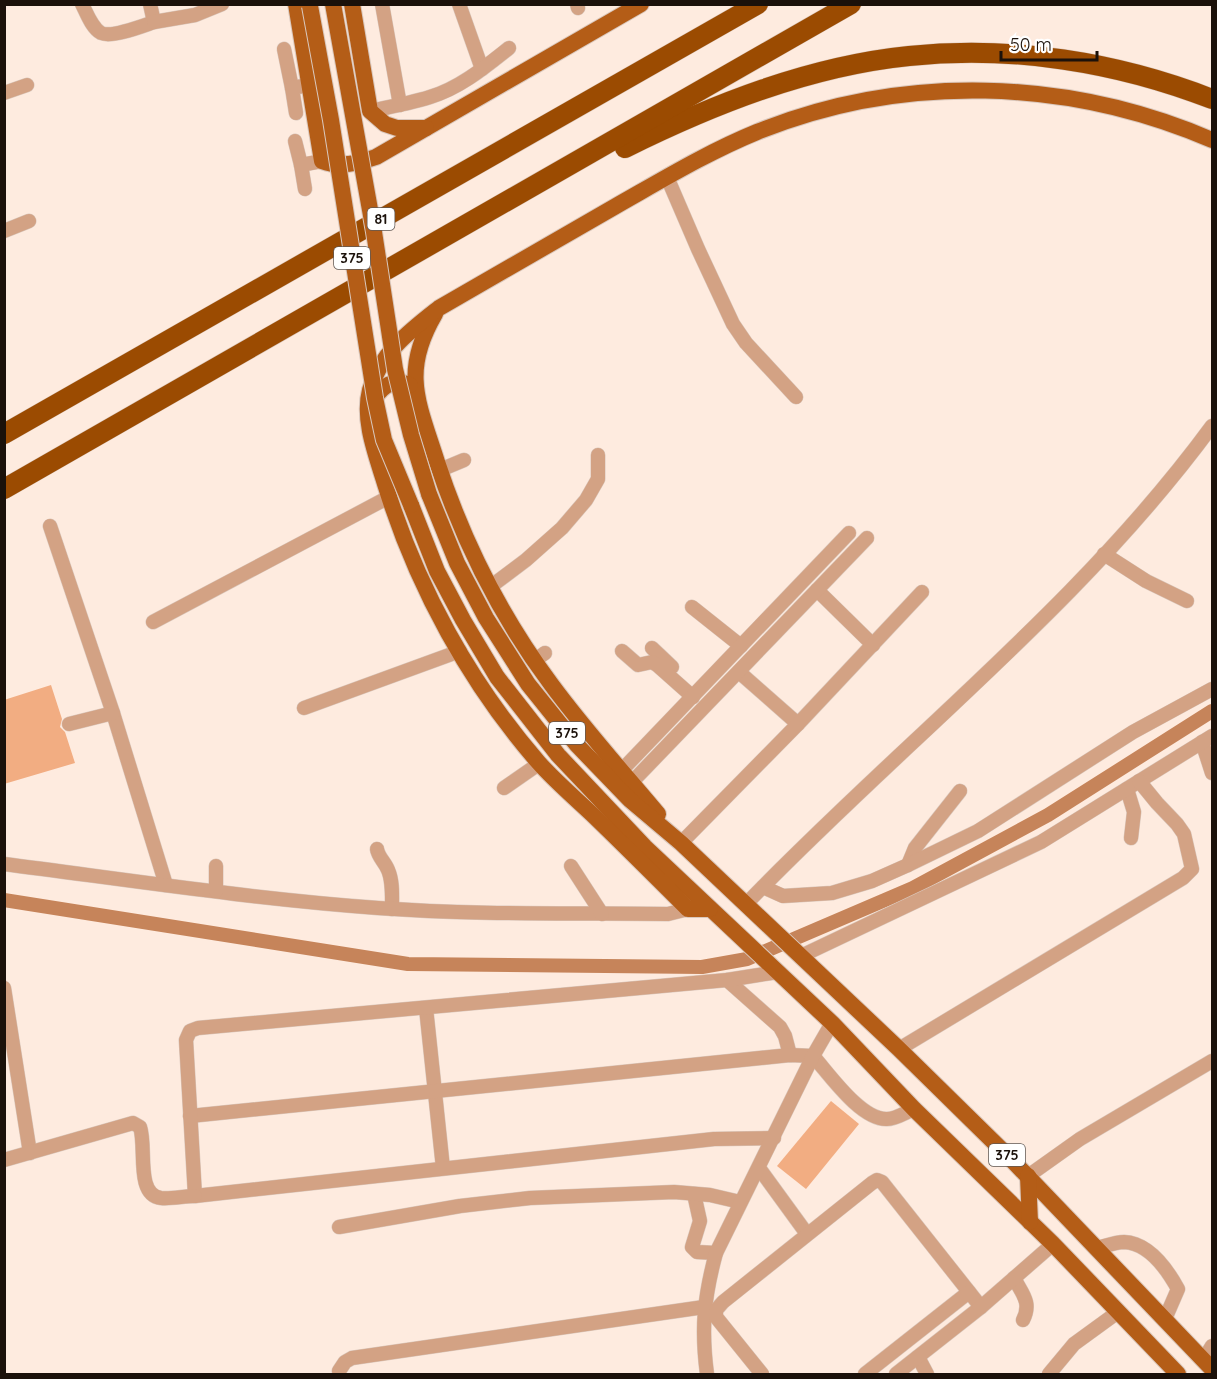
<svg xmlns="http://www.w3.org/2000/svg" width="1217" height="1379" viewBox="0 0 1217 1379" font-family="Quicksand,sans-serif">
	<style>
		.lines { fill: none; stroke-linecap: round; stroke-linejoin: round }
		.canal { stroke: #c6845a; stroke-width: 14 }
		.building { fill: #f2ad82 }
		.minor-casing { stroke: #dac8bd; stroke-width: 15 }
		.major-casing { stroke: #dac8bd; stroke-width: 18 }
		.highway-casing { stroke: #dac8bd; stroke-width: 21 }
		.minor { stroke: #d3a284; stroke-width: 14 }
		.major { stroke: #b45d17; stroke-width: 16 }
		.highway { stroke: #9b4b01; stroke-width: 20 }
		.major-bridge-casing { stroke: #dac8bd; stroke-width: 18; stroke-linecap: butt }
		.major-bridge { stroke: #b45d17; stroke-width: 16 }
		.labels { text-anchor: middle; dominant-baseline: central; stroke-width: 6; stroke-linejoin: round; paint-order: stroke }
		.shield { fill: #fff; stroke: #5f5854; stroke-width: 1.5 }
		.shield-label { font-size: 14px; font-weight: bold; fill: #1b110a }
	</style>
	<rect width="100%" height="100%" fill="#feebdf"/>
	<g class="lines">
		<path class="canal" d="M4 900 408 964 702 967 747 959 913 888 1048 815 1212 711"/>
	</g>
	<g class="building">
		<path d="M51 685 62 719 60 727 65 732 75 763 4 784V700Z"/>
		<path d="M831 1101 859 1124 806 1189 777 1166Z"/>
	</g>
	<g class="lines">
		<g class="minor-casing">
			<g id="minor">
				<path d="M82 4C87 14 92 28 101 33 112 38 142 26 154 22L150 4"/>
				<path d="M382 4 400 105"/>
				<path d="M459 4 482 69"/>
				<path d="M577 4 578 8"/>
				<path d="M154 22 195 15 222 4"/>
				<path d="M284 49 292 88"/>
				<path d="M4 93 27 85"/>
				<path d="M370 111C390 107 411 103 430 97 460 88 485 67 509 48"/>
				<path d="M296 113 292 88 309 85"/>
				<path d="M295 141 301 165"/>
				<path d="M667 177 698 249 733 324 746 343 796 397"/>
				<path d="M305 189 301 165 322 161"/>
				<path d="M4 231 29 221"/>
				<path d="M440 470 464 460"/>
				<path d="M50 526 113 713 166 885"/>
				<path d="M1104 554 1146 581 1187 601"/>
				<path d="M490 587 526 560 562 528 586 500 598 479V455"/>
				<path d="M817 590 873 645"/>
				<path d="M692 607 741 646"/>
				<path d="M153 622 389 497"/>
				<path d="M652 648 672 667"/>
				<path d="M622 651 638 665 652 662 657 665 693 697"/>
				<path d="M534 661 545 653"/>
				<path d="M739 672 798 724"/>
				<path d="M304 708 460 651"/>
				<path d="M69 724 113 713"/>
				<path d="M1202 742 1212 773"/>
				<path d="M622 770 849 533"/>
				<path d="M632 782 867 538"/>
				<path d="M504 788 540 763"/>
				<path d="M1127 789 1134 812 1131 838"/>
				<path d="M681 843 798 724 922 592"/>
				<path d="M377 849C378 857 385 862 388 870 393 881 392 896 392 909"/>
				<path d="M4 864C129 880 253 899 378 908 474 915 572 913 668 914L688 909"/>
				<path d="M908 865 915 848 960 791"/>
				<path d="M571 866 602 914"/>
				<path d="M763 887 783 896 832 893 872 881 908 865 978 831 1133 732 1212 689"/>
				<path d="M216 891V866"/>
				<path d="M746 904C900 744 1080 606 1212 426"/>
				<path d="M801 956 1041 842 1212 736"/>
				<path d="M727 980 780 1027 785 1036 790 1055"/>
				<path d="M4 988 30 1153"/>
				<path d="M426 1008 443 1168"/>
				<path d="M899 1049 1183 878 1192 869 1184 834 1177 824 1157 803 1139 781"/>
				<path d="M190 1116 790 1055 813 1056C830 1075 861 1120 887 1119 896 1119 906 1112 914 1109"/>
				<path d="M774 1138 714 1139 195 1196 186 1040 190 1031 198 1028 727 980 778 972"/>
				<path d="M4 1160 133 1123 140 1127C147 1147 135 1195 161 1198 172 1199 184 1196 195 1196"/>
				<path d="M759 1168 807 1234"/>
				<path d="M1028 1176 1080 1139 1212 1061"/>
				<path d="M694 1194 700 1221 692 1247 697 1252 716 1253"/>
				<path d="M339 1227 460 1206 530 1198 674 1192 710 1195 740 1202"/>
				<path d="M1097 1248C1105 1246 1116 1242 1124 1242 1149 1243 1167 1269 1178 1289L1165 1319"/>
				<path d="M1014 1278C1022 1294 1032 1302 1023 1320"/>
				<path d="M918 1357 927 1374"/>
				<path d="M1204 1359 1212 1346"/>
				<path d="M339 1371 345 1362 352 1358 704 1307"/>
				<path d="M707 1374C701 1329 704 1297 716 1253L813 1056 832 1023"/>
				<path d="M762 1374 716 1317V1310L723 1302 872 1183 877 1180 882 1182 981 1307"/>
				<path d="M865 1374 969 1292"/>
				<path d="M896 1374 981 1307 1053 1244"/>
				<path d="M1049 1374 1074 1344 1118 1312"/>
			</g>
		</g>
		<g class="major-casing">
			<g id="major">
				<path d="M296 4 322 161C340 168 358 163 376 157L641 4"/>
				<path d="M352 4 370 111 385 124 397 128H426"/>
				<path d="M435 314C401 372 418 402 437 462 463 541 501 617 551 684 584 729 622 771 658 814"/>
				<path d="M370 406C379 389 390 377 410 385"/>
				<path d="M429 494 457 563 486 618 528 684 577 745 630 800 681 843 899 1049 1010 1158 1212 1369"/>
				<path d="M411 505 437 571 463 620 497 677 558 755 645 847 832 1023 914 1109 1053 1244 1178 1374"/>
				<path d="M710 909H688C657 878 626 847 595 817 576 799 556 782 539 763 470 684 417 587 386 487 377 457 362 421 370 390 380 353 411 330 439 308 498 274 557 240 616 206 662 180 708 152 757 132 903 73 1068 78 1212 140"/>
				<path d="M1028 1176 1030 1222"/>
			</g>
		</g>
		<g class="highway-casing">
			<g id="highway">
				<path d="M625 148C714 104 810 66 909 56 1011 45 1117 62 1212 99"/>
				<path d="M4 434 758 4"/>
				<path d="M4 489 851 4"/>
			</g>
		</g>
		<use href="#minor" class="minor"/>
		<use href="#major" class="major"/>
		<use href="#highway" class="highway"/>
		<g class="major-bridge-casing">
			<g id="major-bridge">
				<path d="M333 4 374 232 395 369 411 435 429 494"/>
				<path d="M310 6 331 120 375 398 384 440 411 505"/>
			</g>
		</g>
		<use href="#major-bridge" class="major-bridge"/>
	</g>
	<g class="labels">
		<g class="shield">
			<rect x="367.5" y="208" width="27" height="22" rx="4.5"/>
			<rect x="334" y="247" width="36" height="22" rx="4.5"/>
			<rect x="549" y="722" width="36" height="22" rx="4.5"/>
			<rect x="989" y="1144" width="36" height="22" rx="4.5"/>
		</g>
		<g class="shield-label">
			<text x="381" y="219">81</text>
			<text x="352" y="258">375</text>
			<text x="567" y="733">375</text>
			<text x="1007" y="1155">375</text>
		</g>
	</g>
	<rect width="1217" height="1379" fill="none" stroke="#1b110a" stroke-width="12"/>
	<path d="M1001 51v9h96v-9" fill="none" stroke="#1b110a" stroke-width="3"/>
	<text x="1010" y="51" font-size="18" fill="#1b110a" stroke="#ffffff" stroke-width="4.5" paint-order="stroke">50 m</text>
</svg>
